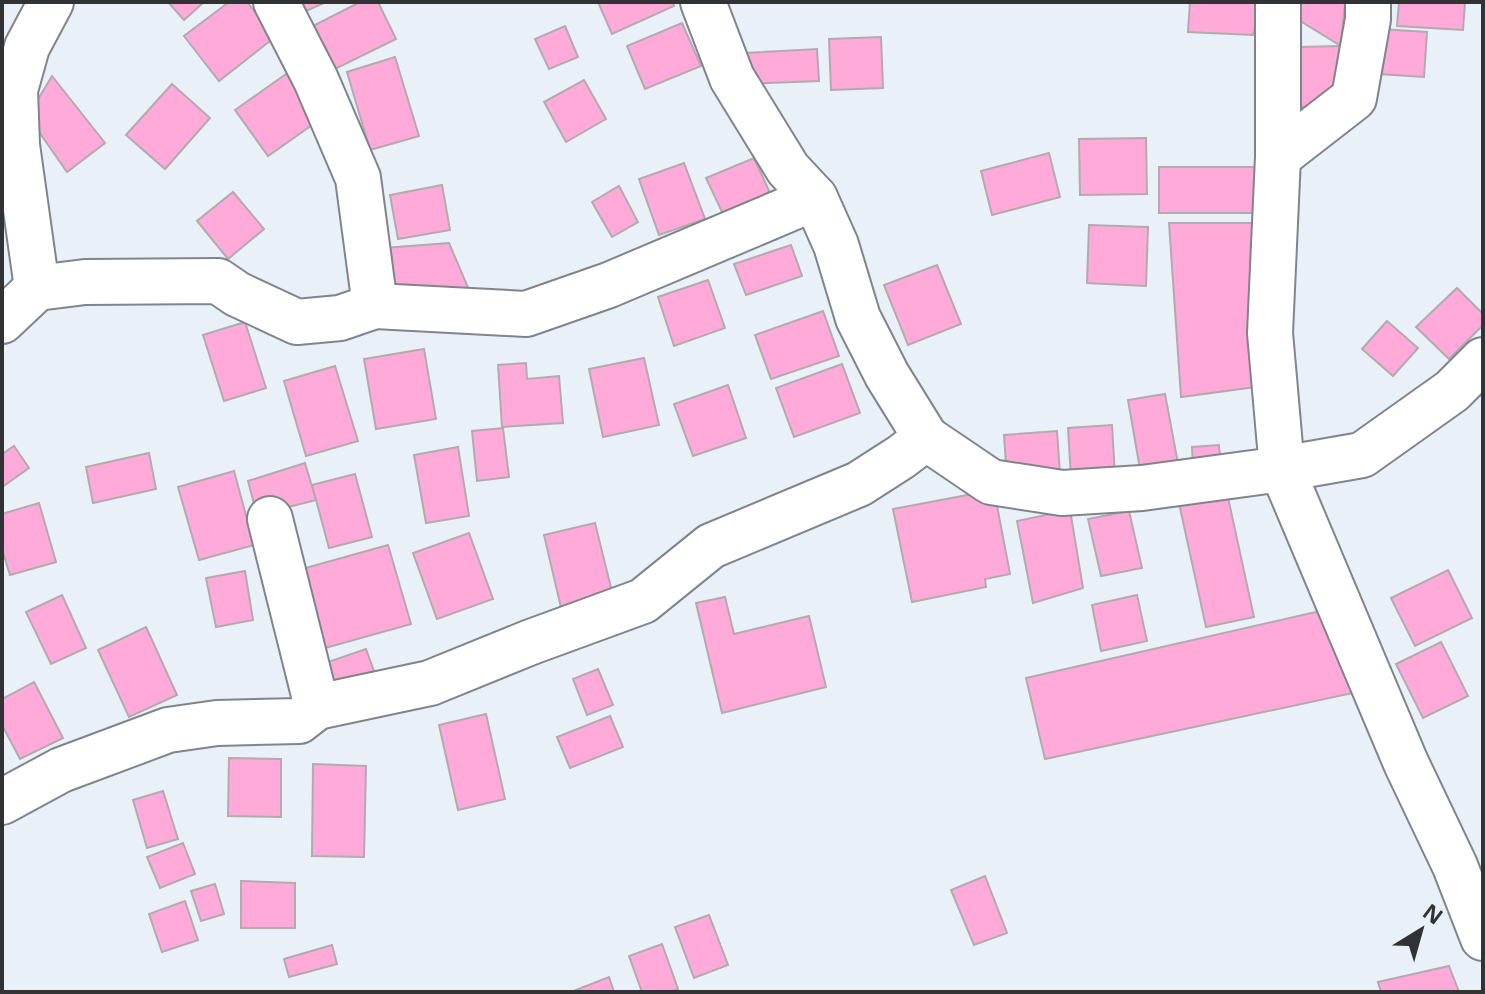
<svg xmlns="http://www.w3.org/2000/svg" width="1485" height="994" viewBox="0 0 1485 994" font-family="'Noto Sans',sans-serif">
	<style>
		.building { fill: #ffaad8; stroke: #b3aaaf; stroke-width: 2 }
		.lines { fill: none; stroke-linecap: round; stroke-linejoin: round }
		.minor-casing { stroke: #7f858b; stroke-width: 48 }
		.minor { stroke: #fff; stroke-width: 44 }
	</style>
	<rect width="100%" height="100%" fill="#eaf0f7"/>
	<g class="building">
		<path d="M168 2H204L184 20Z"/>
		<path d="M229 2H247L275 37 219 81 184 36Z"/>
		<path d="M299 2H326L304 12Z"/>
		<path d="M360 2H378L396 39 335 69 313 26Z"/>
		<path d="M598 2H673L674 6 612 34Z"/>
		<path d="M1190 2H1255V9L1258 14 1253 35 1188 32Z"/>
		<path d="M1297 2H1345L1341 46 1297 19Z"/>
		<path d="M1399 2H1465L1463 30 1397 26Z"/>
		<path d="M682 23 701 66 645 89 627 46Z"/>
		<path d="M565 26 578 57 549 69 535 39Z"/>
		<path d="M1381 29 1427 32 1424 77 1379 74Z"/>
		<path d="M881 37 883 88 831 90 829 39Z"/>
		<path d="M1341 46 1343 105 1297 107 1296 47Z"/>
		<path d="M817 49 819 81 746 84 745 53Z"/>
		<path d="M395 57 419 136 370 150 347 72Z"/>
		<path d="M289 72 322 118 268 156 235 110Z"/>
		<path d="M52 76 105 143 67 172 28 116Z"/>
		<path d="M584 80 606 119 566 142 544 102Z"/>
		<path d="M172 84 210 118 165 169 126 135Z"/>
		<path d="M1146 138 1147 194 1080 195 1079 139Z"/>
		<path d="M1049 153 1060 197 992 215 981 171Z"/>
		<path d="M754 158 770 193 723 214 706 178Z"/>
		<path d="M684 163 705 219 659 235 639 179Z"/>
		<rect x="1159" y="167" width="102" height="46"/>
		<path d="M442 185 450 230 398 239 390 195Z"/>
		<path d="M619 186 638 222 612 237 592 202Z"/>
		<path d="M233 192 264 229 228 259 197 221Z"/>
		<path d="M1169 223H1260L1255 387 1181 397Z"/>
		<path d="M1089 225 1148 227 1146 286 1087 283Z"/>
		<path d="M449 243 469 290 391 299 384 248Z"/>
		<path d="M791 245 802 276 746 295 734 264Z"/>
		<path d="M937 265 961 324 908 345 884 285Z"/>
		<path d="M708 280 725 328 674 346 658 297Z"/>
		<path d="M1457 288 1483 314V325L1449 359 1416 327Z"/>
		<path d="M823 311 839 356 771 379 755 335Z"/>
		<path d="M1387 321 1418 348 1393 376 1362 349Z"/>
		<path d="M245 322 266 388 224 401 203 335Z"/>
		<path d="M424 349 436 419 376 429 364 359Z"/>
		<path d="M644 358 659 425 603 437 589 369Z"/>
		<path d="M526 363 527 379 559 376 563 423 502 427 498 365Z"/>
		<path d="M842 364 860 413 794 437 776 388Z"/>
		<path d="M335 366 358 441 306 456 284 381Z"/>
		<path d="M728 385 746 438 693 456 674 404Z"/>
		<path d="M1165 394 1179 469 1141 475 1128 400Z"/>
		<path d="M1112 425 1115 476 1071 478 1068 428Z"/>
		<path d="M503 428 509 477 477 481 472 431Z"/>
		<path d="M1057 431 1060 474 1007 478 1004 435Z"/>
		<path d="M1219 445 1221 468 1193 470 1192 447Z"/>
		<path d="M14 446 29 468 2 487V454Z"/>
		<path d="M458 447 469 516 426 523 414 455Z"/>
		<path d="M149 453 156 489 93 503 86 467Z"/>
		<path d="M305 463 316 500 257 515 248 481Z"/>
		<path d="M234 471 254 545 199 560 178 487Z"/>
		<path d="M355 474 372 537 329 548 312 485Z"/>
		<path d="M994 490 1010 574 985 579 986 587 912 602 893 509Z"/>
		<path d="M1227 493 1254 617 1206 627 1179 503Z"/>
		<path d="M39 503 56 562 10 575 2 549V514Z"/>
		<path d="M1070 510 1083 588 1033 603 1017 521Z"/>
		<path d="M1129 511 1142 568 1101 576 1088 519Z"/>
		<path d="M595 523 615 604 563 616 544 535Z"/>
		<path d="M469 533 493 599 437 619 413 553Z"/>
		<path d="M388 545 411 624 318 650 295 571Z"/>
		<path d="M1448 570 1472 618 1415 646 1391 598Z"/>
		<path d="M245 571 253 620 216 627 206 578Z"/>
		<path d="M62 595 86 648 51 664 26 612Z"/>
		<path d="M1137 595 1147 641 1101 651 1092 605Z"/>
		<path d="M725 597 734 634 809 616 826 687 722 713 696 603Z"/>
		<path d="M1329 609 1357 692 1045 759 1026 678Z"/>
		<path d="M146 627 177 695 129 717 98 650Z"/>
		<path d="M1441 642 1468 696 1423 718 1396 664Z"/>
		<path d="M366 649 375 674 331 689 322 664Z"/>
		<path d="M598 669 613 705 587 715 573 679Z"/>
		<path d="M34 682 63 738 20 759 2 725V699Z"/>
		<path d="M486 714 505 799 458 810 439 725Z"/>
		<path d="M610 716 623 747 570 768 557 737Z"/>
		<path d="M229 758 281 759V817L228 816Z"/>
		<path d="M313 764 366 766 364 857 312 856Z"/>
		<path d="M163 791 178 839 147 848 133 800Z"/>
		<path d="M183 843 195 874 160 888 147 857Z"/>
		<path d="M985 876 1007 933 974 945 951 890Z"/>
		<path d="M241 881 295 883V928H241Z"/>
		<path d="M215 884 224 914 201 921 191 891Z"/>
		<path d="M185 901 198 940 162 952 149 914Z"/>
		<path d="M709 915 728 965 694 978 675 927Z"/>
		<path d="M662 944 678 989 670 992H642L629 956Z"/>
		<path d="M332 945 337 964 289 977 284 959Z"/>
		<path d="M1449 966 1459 992H1381L1378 982Z"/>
		<path d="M609 977 614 992H571Z"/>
	</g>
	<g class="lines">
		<g class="minor-casing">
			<g id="minor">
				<path d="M703 2 732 78 788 169 815 198"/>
				<path d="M1278 2V157L1270 333 1282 469 1406 763 1455 866 1483 938"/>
				<path d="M1278 157 1354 98 1368 19V2"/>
				<path d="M37 288 17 145 15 90 27 47 51 2"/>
				<path d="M375 306 526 314 609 285 815 198 836 245 858 318 887 375 926 438"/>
				<path d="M2 321 37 288 85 282 218 281 237 294 297 322 340 318 375 306 358 178 316 80 276 2"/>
				<path d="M270 519 317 707 430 683 531 642 643 601 711 546 859 484 901 457 926 438 991 482 1062 493 1142 488 1282 469 1362 455 1452 391 1483 360"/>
				<path d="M2 802 61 770 168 730 217 723 299 721 317 707"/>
			</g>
		</g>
		<use href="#minor" class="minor"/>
	</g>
	<rect width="1485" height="994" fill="none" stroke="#303235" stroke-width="8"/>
	<g transform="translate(1421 930) rotate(37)" stroke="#eaf0f7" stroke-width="6" paint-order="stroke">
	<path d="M0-6L14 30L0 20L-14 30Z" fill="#303235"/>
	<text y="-12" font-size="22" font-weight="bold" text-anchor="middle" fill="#303235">N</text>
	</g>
</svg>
